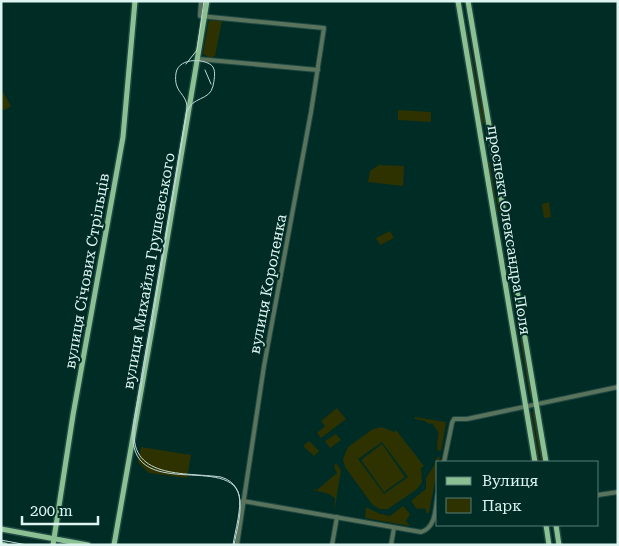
<svg xmlns="http://www.w3.org/2000/svg" width="619" height="546" viewBox="0 0 619 546" font-family="'Roboto Serif',serif">
	<style>
		.green { fill: #2e3200; fill-rule: evenodd }
		.lines { fill: none; stroke-linecap: round; stroke-linejoin: round }
		.tertiary-casing { stroke: #1f4842; stroke-width: 6 }
		.primary-casing { stroke: #1f4842; stroke-width: 8 }
		.tertiary { stroke: #59735c; stroke-width: 4 }
		.primary { stroke: #8bc192; stroke-width: 5 }
		.tram { stroke: #bfd8d4; stroke-width: 1 }
		.labels { text-anchor: middle; dominant-baseline: central; stroke-width: 4; stroke-linejoin: round; paint-order: stroke }
		.street-label { font-size: 15px; fill: #def4f0; stroke: #002c26 }
	</style>
	<rect width="100%" height="100%" fill="#002c26"/>
	<g class="green">
		<path d="M209 20 222 21 215 56 210 58 203 54Z"/>
		<path d="M467 29 483 116 469 29H471L487 123 481 124 465 30Z"/>
		<path d="M1 89 11 106 5 110 1 109Z"/>
		<path d="M398 110 431 112V122L398 120Z"/>
		<path d="M491 161H494L502 211 499 212Z"/>
		<path d="M487 162H490L498 212H495Z"/>
		<path d="M379 165 404 166 403 186 368 182 370 171Z"/>
		<path d="M549 202 551 217 544 218 542 204Z"/>
		<path d="M390 231 394 238 380 245 376 238Z"/>
		<path d="M509 255 523 338H520L507 256Z"/>
		<path d="M505 256 518 339H516L503 257Z"/>
		<path d="M523 339 532 397H530L520 340Z"/>
		<path d="M337 408 346 419 321 438 317 433 325 426 321 421Z"/>
		<path d="M535 411 543 462H541L532 412Z"/>
		<path d="M529 412H531L540 462H537Z"/>
		<path d="M415 417 446 422 441 451 437 450 438 435 439 433 432 423 429 424 425 421 415 419Z"/>
		<path d="M382 427 394 432 396 430 424 466 421 468 422 482 417 489 388 509H379L372 504 345 467 343 459 348 447 373 429ZM382 442 408 477 384 494 358 459Z"/>
		<path d="M336 434 341 440 330 448 325 441Z"/>
		<path d="M309 441 319 451 314 456 303 446Z"/>
		<path d="M382 444 405 477 384 492 361 460Z"/>
		<path d="M141 447 191 455 187 478 149 473 138 462Z"/>
		<path d="M437 457H440L429 512 427 514 425 508 417 509 411 501 426 489V478L434 466Z"/>
		<path d="M336 463 341 470 334 513 335 498 329 494 313 490 315 489 317 490 337 473 334 466Z"/>
		<path d="M403 506 410 514 406 521 410 526 365 518 366 507 380 514 390 516Z"/>
	</g>
	<g class="lines">
		<g class="tertiary-casing">
			<g id="tertiary">
				<path d="M201 1 200 16 324 28 311 112 264 366 237 545"/>
				<path d="M198 59 318 70"/>
				<path d="M444 462 452 423 454 419H467L618 387"/>
				<path d="M598 495 618 492"/>
				<path d="M243 501 421 532C437 527 435 507 438 493"/>
				<path d="M332 545 337 517"/>
				<path d="M391 545 394 528"/>
			</g>
		</g>
		<g class="primary-casing">
			<g id="primary">
				<path d="M458 1 535 462"/>
				<path d="M468 1 546 462"/>
				<path d="M546 525 549 545"/>
				<path d="M556 525 559 545"/>
				<path d="M1 529 88 545"/>
				<path d="M1 544 5 545"/>
				<path d="M53 545 73 415 123 137 135 1"/>
				<path d="M114 545 156 306 207 1"/>
			</g>
		</g>
		<use href="#tertiary" class="tertiary"/>
		<use href="#primary" class="primary"/>
		<g class="tram">
			<path d="M186 64 197 50 204 1"/>
			<path d="M205 70 211 84"/>
			<path d="M1 540 27 545"/>
			<path d="M233 545C235 531 242 508 239 495 227 452 120 507 134 421L187 108C187 93 173 93 176 73 179 56 208 59 213 67 216 72 214 81 213 86 210 101 192 96 187 112L135 424C126 480 185 472 221 477 251 486 238 522 234 545"/>
		</g>
	</g>
	<g class="labels">
		<g class="street-label">
			<text transform="translate(509 230) rotate(81)">проспект Олександра Поля</text>
			<text transform="translate(87 271) rotate(-80)">вулиця Січових Стрільців</text>
			<text transform="translate(149 271) rotate(-80)">вулиця Михайла Грушевського</text>
			<text transform="translate(268 284) rotate(-79)">вулиця Короленка</text>
		</g>
	</g>
	<rect width="619" height="546" fill="none" stroke="#def4f0" stroke-width="5"/>
	<rect x="436" y="461" width="162" height="65" fill="#002c26" stroke="#597c77"/>
	<rect x="446" y="477" width="25" height="8" fill="#8bc192" stroke="#597c77"/>
	<text x="482" y="486" font-size="15" fill="#def4f0">Вулиця</text>
	<rect x="446" y="498" width="25" height="15" fill="#2e3200" stroke="#597c77"/>
	<text x="482" y="511" font-size="15" fill="#def4f0">Парк</text>
	<path d="M22 516v8h76v-8" fill="none" stroke="#def4f0" stroke-width="2.5"/>
	<text x="30" y="516" font-size="15" fill="#def4f0" stroke="#002c26" stroke-width="4" paint-order="stroke">200 m</text>
</svg>
